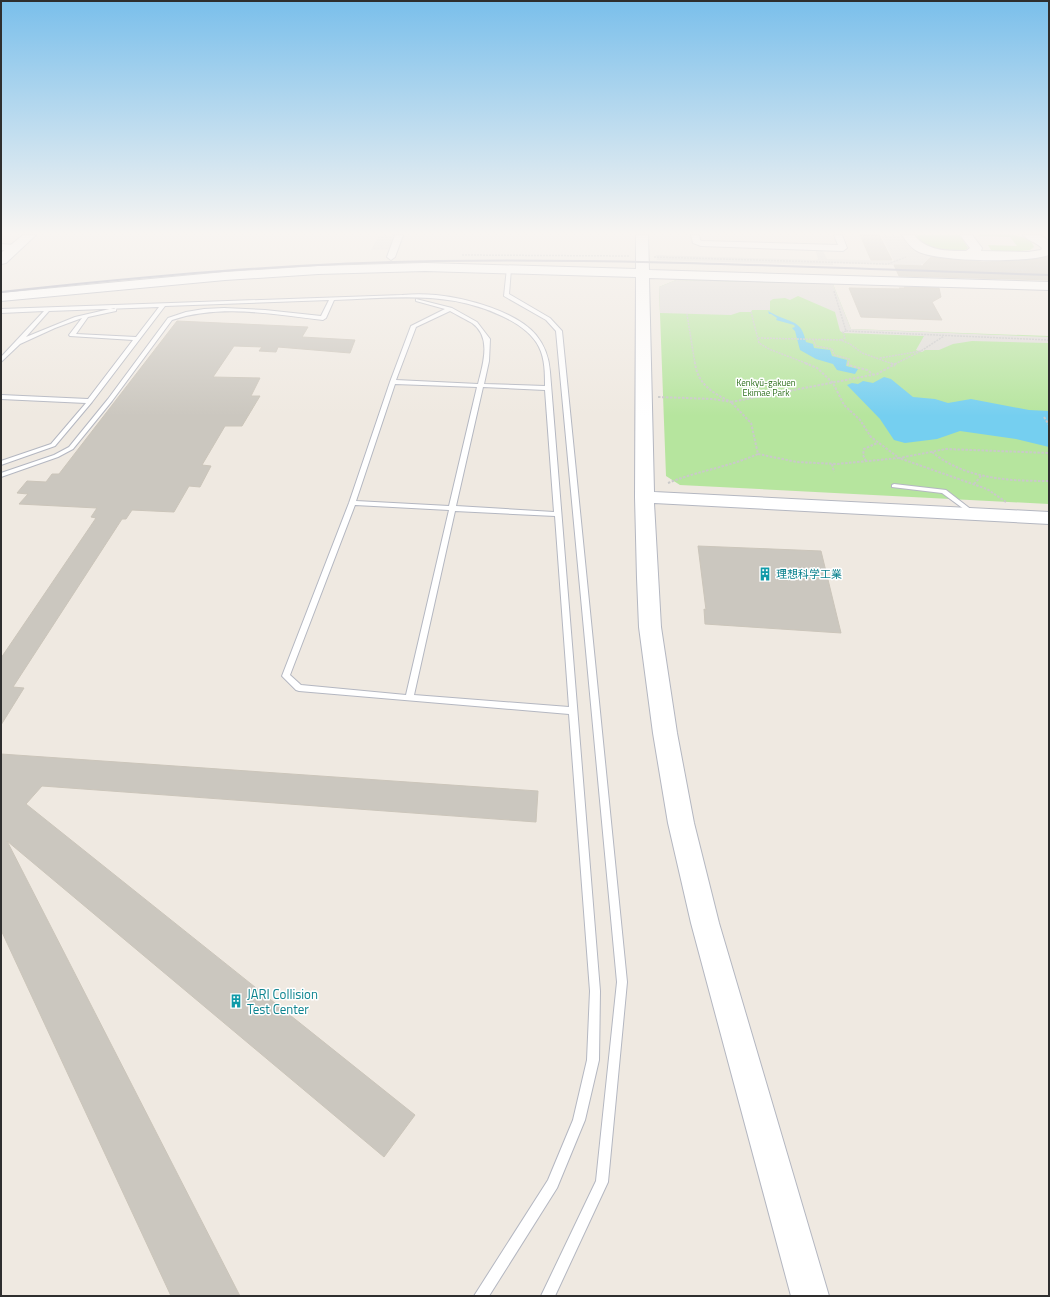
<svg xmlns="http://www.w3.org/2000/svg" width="1050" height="1297" viewBox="0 0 1050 1297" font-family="'Titillium Web','Noto Sans JP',sans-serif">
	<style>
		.green { fill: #b6e59e }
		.plaza { fill: #dfdcd8 }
		.water { fill: #75cff0 }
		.building { fill: #cbc7bf; stroke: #cbc5ba }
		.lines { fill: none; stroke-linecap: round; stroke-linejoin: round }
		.lane-casing { stroke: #b4b7c1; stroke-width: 2 }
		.street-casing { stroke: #b4b7c1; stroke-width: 2 }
		.secondary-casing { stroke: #b4b7c1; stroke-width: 2 }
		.path-far1 { stroke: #c9c9c9; stroke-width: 1.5; stroke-dasharray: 2 1; stroke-linecap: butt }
		.path { stroke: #c9c9c9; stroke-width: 2; stroke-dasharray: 2.5 1.5; stroke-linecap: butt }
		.lane { fill: #fff; fill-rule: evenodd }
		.street { fill: #fff; fill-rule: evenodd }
		.secondary { fill: #fff; fill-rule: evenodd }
		.rail { stroke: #a3a6b8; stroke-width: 2 }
		.labels { text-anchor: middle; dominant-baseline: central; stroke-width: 3; stroke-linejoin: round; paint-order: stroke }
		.far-park-label { font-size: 9px; fill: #2c6e1b; stroke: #fff }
		.culture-label { font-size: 11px; fill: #0d838f; stroke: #fff; text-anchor: start }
		.near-culture-label { font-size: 13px; fill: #0d838f; stroke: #fff; text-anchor: start }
	</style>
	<rect width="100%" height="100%" fill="#efe9e1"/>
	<g class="green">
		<path d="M917 235H960L968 248C957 258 926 248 916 238Z"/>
		<path d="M978 235C991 235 1030 230 1034 247L1030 250 1020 251 1021 253H993L988 245 1017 246 1010 237 979 236Z"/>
		<path d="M676 280 833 284 851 329 1049 336V504L680 485 666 476 659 287Z"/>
	</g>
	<g class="plaza">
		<path d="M379 235H405L399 249 371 250Z"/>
		<path d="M881 235H902L909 244 917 249 1015 259H1040L1049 270 1036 267 921 264 922 266 833 263V265L657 260 656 255 816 260 818 259 815 248 822 249 827 259 894 261Z"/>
		<path d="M676 280 833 284 851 329 1049 337V343L972 341 953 344 939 350H925L922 352 916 350 924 336 843 333 840 331 835 312 798 296 790 300 785 298 773 299 770 301V310H752L751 312H740L731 315 660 313 659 287Z"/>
	</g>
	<g class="water">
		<path d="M768 311C772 313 775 315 780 317 795 323 802 323 806 342L813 344 814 348 830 350 832 356 847 360 846 366 858 369 855 374 837 370 833 364 816 359 800 350 795 331 792 328 795 327 794 325 776 320 777 318 771 314H769Z"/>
		<path d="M884 377 891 379 913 397 935 399 948 403 971 399 1029 410 1049 411V447L1016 439 960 431 937 439 905 443 894 440 880 419 847 385 852 383 858 384 863 381 873 383Z"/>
	</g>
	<g class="building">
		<path d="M860 235H879L892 260H871Z"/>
		<path d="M931 257 982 262 1022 261 1049 257V280L899 276 894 265 923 266V265Z"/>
		<path d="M904 287 939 288 941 297 932 302 942 320 861 317 849 288 900 289 899 288H905Z"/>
		<path d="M177 321 308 327 302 337 355 340 350 353 278 347 276 352 259 351 262 347 234 346 213 377 260 378 251 396H260L242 426H225L202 465 211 466 200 487 189 486 174 512 132 510 126 519H122L13 687 24 688 1 725V658L96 518 91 517 97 508 19 504 28 494 17 493 27 481 46 482 52 474H59Z"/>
		<path d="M698 546 821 551 841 633 705 624 704 609 706 610Z"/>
		<path d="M1 754 538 791 536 822 42 786 26 804 415 1115 384 1157 7 841 240 1296H171L1 930Z"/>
	</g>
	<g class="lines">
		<g class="lane-casing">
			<g id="lane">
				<path d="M507 268 511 269 509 294 550 318 562 331 627 982 608 1182 555 1296H541L596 1181 617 982 556 331 546 320 504 296Z"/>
				<path d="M402 295C413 294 425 294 436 295 466 298 516 311 536 335 545 346 549 358 550 372L600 991 599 1060 585 1120 557 1188 489 1296H474L548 1180 573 1120 587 1060 590 991 569 714 299 691 296 690 282 676 349 503 390 382 411 326 445 309 416 301V299L452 308 477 322 490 339 489 361 484 384 545 386C545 373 545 359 539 347 532 333 517 323 502 316 448 290 393 298 334 300L326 318 323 320C273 314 221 304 172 320L112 401 73 449 58 457 1 477V473L54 455 69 447 108 399 168 318 186 312 204 309 224 308 265 310 321 316 329 300 165 306 92 402 55 446 1 465V461L51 444 86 403 1 399V395L88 399 133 340 70 336 69 335 82 318 55 328 20 344 1 362V357L44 311 1 313V309ZM159 307 136 337 76 334 88 317 116 311V309L114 308 75 317 26 337 49 311ZM450 311C457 315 465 319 472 323 492 337 483 364 478 384L396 380 416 327ZM395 384 477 387 449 506 356 501ZM483 387 545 390 554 512 456 506ZM355 505 449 510 406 695 301 685 290 675ZM455 511 555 516 569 707 414 695Z"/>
				<path d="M894 484 946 490 977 514 976 515H972L942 493 892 487V485Z"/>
			</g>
		</g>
		<g class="street-casing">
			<g id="street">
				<path d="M395 235H403L395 257 391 260 387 257Z"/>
				<path d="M691 235H699L700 240 702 241 838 245 834 235H842L847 248 843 251 701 246 693 243Z"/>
				<path d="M1 244 15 245 19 248 15 251 1 250Z"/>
			</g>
		</g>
		<g class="secondary-casing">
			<g id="secondary">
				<path d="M23 235H36L6 263 1 264V253Z"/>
				<path d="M636 235H648L649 270 1049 282V290L649 278 654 492 1049 512V524L654 503 661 627 677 733 694 823 719 923 829 1296H791L691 923 668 823 653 733 639 627 637 578 635 497 636 277 425 271 318 274 225 280 1 301V293L225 272 318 266 425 263 636 269Z"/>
				<path d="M902 235H914C927 251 946 251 966 251L970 248 960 235H972L982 248 981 251 1028 252 1041 250 1042 248C1036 242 1026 240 1023 235H1040L1049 241V255C1027 263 937 262 917 251 910 247 906 241 902 235Z"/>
			</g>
		</g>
		<g class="path-far1">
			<path d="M462 255 629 256"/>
			<path d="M654 257 888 264 906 257"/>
			<path d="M1036 266 1049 268"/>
			<path d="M1006 270H1028"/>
			<path d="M834 291 846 331 1049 340"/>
			<path d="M751 312 759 343 769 349 808 364"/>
			<path d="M687 314 695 364"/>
			<path d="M846 331 843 332 845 338 841 340 850 344 862 353 893 364"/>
			<path d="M758 338 841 340"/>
			<path d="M813 339 816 346 832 349 834 355 849 359 848 364"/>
			<path d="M880 358 921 351 944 336"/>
			<path d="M895 364 921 351"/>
		</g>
		<g class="path">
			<path d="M805 363 817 368 833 383 844 405 860 420 871 437 899 458 946 449 1049 453"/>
			<path d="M848 363V365L867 370 874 375"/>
			<path d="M891 363 895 366"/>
			<path d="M658 397 713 399 731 402C713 393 698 385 695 363"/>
			<path d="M731 402 877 374 897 363"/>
			<path d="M1044 417 1049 425"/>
			<path d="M932 452C965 479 1008 481 1049 481"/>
			<path d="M758 454 797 462 837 464 899 458 987 489 1006 502"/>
			<path d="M866 461 863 455 864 449 877 443"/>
			<path d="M832 464 834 472"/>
			<path d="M668 483C697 471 729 467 758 454L751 423 731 402"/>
			<path d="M974 484 982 475"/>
		</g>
		<use href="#lane" class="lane"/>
		<use href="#street" class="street"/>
		<use href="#secondary" class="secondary"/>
		<path class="rail" d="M1 292C147 276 291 263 437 261 641 258 845 269 1049 275"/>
	</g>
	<linearGradient id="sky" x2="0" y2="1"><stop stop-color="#7abfeb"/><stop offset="0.56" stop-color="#f8f5f2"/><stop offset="1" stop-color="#f8f5f2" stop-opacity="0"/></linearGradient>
	<rect width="1050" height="416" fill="url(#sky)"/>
	<defs>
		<g id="building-bare" transform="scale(1.08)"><path d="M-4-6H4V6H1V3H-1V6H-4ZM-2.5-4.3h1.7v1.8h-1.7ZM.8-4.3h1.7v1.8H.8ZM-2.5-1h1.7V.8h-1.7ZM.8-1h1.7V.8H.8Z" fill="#0f9aa8" stroke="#fff" stroke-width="2.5" paint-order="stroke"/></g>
	</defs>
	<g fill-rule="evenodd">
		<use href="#building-bare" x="765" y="574"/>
		<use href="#building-bare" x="236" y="1001"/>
	</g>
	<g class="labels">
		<g class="far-park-label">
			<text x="766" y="382">Kenkyū-gakuen<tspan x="766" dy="10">Ekimae Park</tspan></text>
		</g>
		<g class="culture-label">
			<text x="776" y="574">理想科学工業</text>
		</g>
		<g class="near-culture-label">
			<text x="247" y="994">JARI Collision<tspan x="247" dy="15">Test Center</tspan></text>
		</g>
	</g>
	<rect width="1050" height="1297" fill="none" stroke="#2e2e2e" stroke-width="4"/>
</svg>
